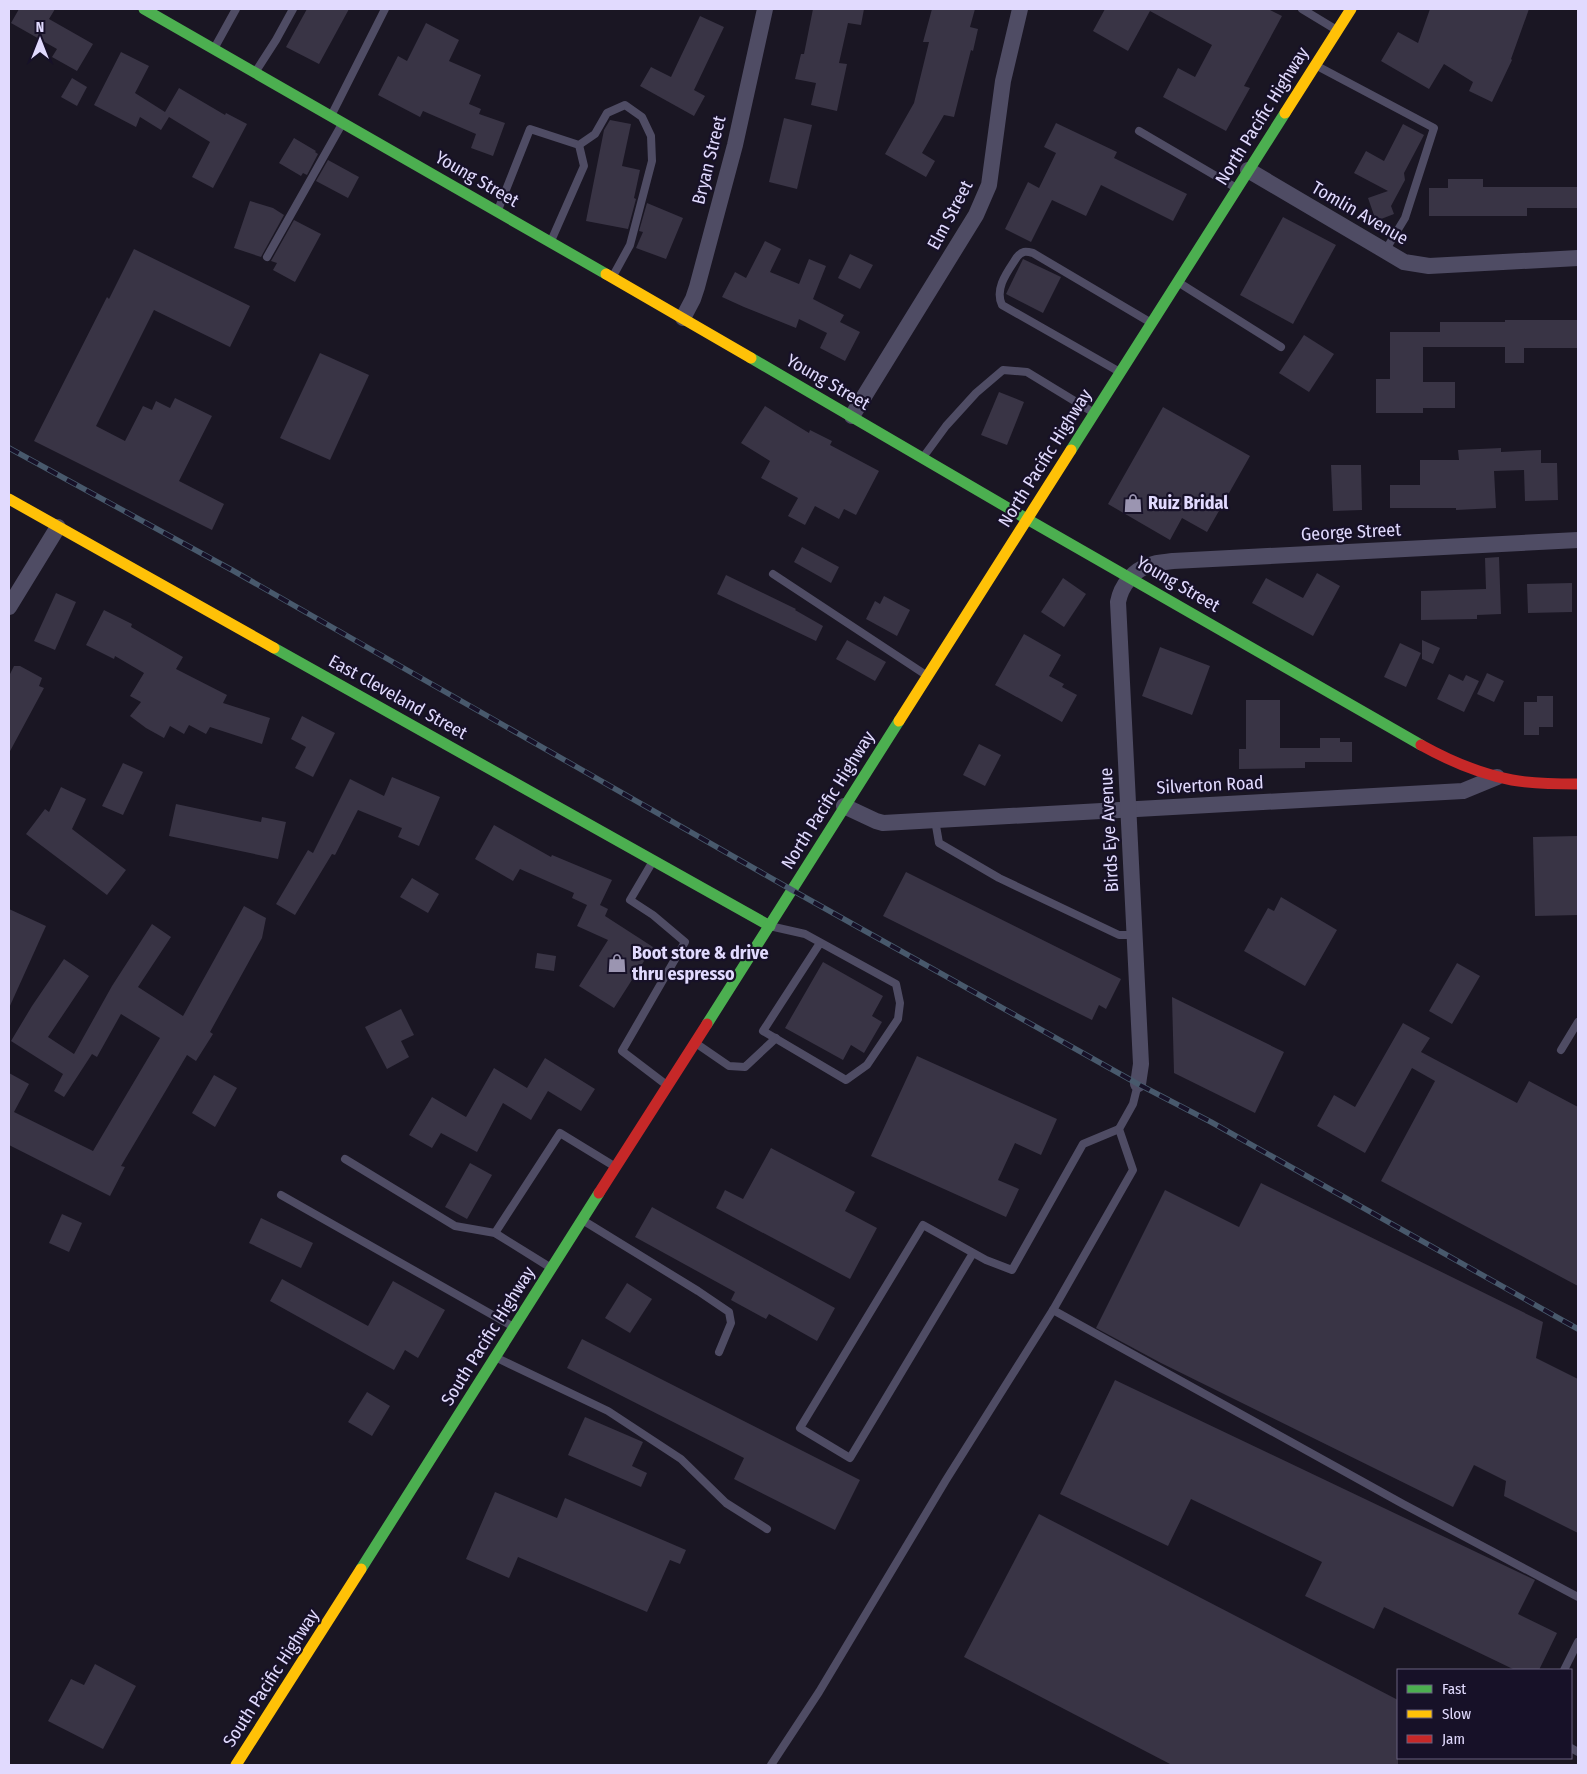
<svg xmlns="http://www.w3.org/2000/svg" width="1587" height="1774" viewBox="0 0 1587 1774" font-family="'Fira Sans Condensed',sans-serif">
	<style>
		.building { fill: #393445 }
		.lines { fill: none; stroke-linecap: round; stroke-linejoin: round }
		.lane { stroke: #4f4c64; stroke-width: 8 }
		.street { stroke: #4f4c64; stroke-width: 16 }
		.fast { stroke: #4caf50; stroke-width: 11 }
		.slow { stroke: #ffc107; stroke-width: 11 }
		.jam { stroke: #c62828; stroke-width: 11 }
		.rail-casing { stroke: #48596c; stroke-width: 5.5 }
		.rail { stroke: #171128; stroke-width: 4; stroke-dasharray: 11; stroke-linecap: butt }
		.labels { text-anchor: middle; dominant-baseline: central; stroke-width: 4.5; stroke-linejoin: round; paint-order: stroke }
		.street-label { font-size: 18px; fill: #e1dafe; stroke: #171128 }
		.poi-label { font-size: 18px; font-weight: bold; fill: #e1dafe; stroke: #171128; text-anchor: start }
	</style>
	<rect width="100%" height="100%" fill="#1a1623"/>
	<g class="building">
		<path d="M19 9H55L49 19 93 44 77 71 52 57 57 49 11 23Z"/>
		<path d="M307 9H349L319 64 286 47Z"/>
		<path d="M813 9H864L861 25 848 23 839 63 847 64 837 111 811 105 816 83 795 79 801 54H804Z"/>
		<path d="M932 9H975L970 27 978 29 973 51 971 50 954 117 944 115 922 153 935 161 926 177 885 154 914 103 929 42H923Z"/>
		<path d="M1105 9H1268L1282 16 1244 86 1250 88 1226 131 1163 97 1178 68 1195 77 1212 45 1150 11 1128 51 1093 31Z"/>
		<path d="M1430 9H1529L1511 59 1512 60 1492 102 1469 91 1473 82 1444 64 1429 89 1381 61 1398 32 1418 43Z"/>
		<path d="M700 16 724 27 694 90 705 96 694 116 640 86 651 67 671 77Z"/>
		<path d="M426 23 459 40 449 61 481 75 469 104 481 109 479 114 505 123 493 156 471 148 476 134 423 111 420 117 378 95 398 56 407 61Z"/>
		<path d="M121 52 149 66 135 93 165 112 179 88 225 115 226 113 247 124 213 188 192 177 210 142 169 117 161 130 140 117 136 127 94 105Z"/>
		<path d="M72 78 87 87 77 106 61 97Z"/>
		<path d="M784 118 812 125 797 189 769 182Z"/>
		<path d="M610 120 631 124 622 166 640 170 634 198 636 199 628 229 586 221 604 130Z"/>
		<path d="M1056 123 1117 152 1114 158 1187 194 1173 221 1101 185 1086 216 1052 200 1031 242 1005 229 1028 182 1039 188 1056 153 1044 147Z"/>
		<path d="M1403 124 1424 135 1404 173 1405 180 1391 206 1394 214 1376 221 1368 198 1388 191 1354 173 1366 151 1384 161Z"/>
		<path d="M294 138 316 151 315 152 318 154 307 175 303 173 301 176 279 163Z"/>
		<path d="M328 160 359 177 348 198 316 181Z"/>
		<path d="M1448 179H1483V187H1578V208H1527V216H1429V188H1448Z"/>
		<path d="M250 201 273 208 284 215 261 257 234 248Z"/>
		<path d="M647 203 683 218 666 259 636 248 643 232 639 231Z"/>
		<path d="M1283 217 1336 245 1293 324 1240 295Z"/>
		<path d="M294 220 321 234 295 282 273 270 277 263 271 261Z"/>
		<path d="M765 241 781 249 770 272 799 284 809 259 826 266 813 299 844 315 840 322 860 332 845 361 820 348 827 333 799 319 796 328 744 307 722 297 735 272 746 278Z"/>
		<path d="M134 249 250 306 230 347 154 310 96 426 125 441 143 406 152 410 156 401 170 408 175 398 212 416 179 481 224 504 212 530 34 441 107 297 109 299Z"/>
		<path d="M850 254 873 265 860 289 838 278Z"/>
		<path d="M1023 259 1061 277 1043 313 1006 294Z"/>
		<path d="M1505 320H1578V348H1524V363H1505V347H1423V382H1455V408H1423V413H1376V379H1390V332H1440V322H1505Z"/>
		<path d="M1304 335 1334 354 1309 392 1279 373Z"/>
		<path d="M320 353 369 375 330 460 280 438Z"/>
		<path d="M999 392 1024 402 1007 445 981 435Z"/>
		<path d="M765 406 809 433 810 430 832 441 830 445 879 471 856 515 844 509 839 519 815 506 805 525 788 516 798 498 761 478 770 461 741 443Z"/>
		<path d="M1163 407 1250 456 1207 532 1182 518 1170 540 1108 504Z"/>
		<path d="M1501 448V452L1541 450V463H1557L1558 500 1525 501 1524 470 1494 471 1496 508 1456 510V508H1390V485H1420V460H1459L1458 450Z"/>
		<path d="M1331 465H1361L1362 510 1333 511Z"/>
		<path d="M802 547 839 567 831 583 794 562Z"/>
		<path d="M1499 557 1501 614 1477 615V619L1421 620V591L1486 589 1485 558Z"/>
		<path d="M1317 573 1340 586 1313 636 1252 603 1266 578 1303 598Z"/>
		<path d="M726 575 796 609 795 610 823 626 816 641 717 594Z"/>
		<path d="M1063 578 1086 594 1064 627 1041 612Z"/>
		<path d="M1572 583V612L1528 613 1527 584Z"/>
		<path d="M56 593 76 602 55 650 34 641Z"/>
		<path d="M884 596 910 610 897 636 866 619 875 601 880 604Z"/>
		<path d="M104 610 132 624 131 627 183 657 176 669 227 695 223 703 270 718 262 744 210 727 206 734 189 725 184 734 170 726 164 738 146 728 130 716 141 702 130 696 144 673 115 656 114 659 86 645Z"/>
		<path d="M1024 634 1061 655 1049 676 1064 684 1062 687 1077 695 1062 722 995 685Z"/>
		<path d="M847 640 886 662 875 681 836 659Z"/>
		<path d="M1422 640 1440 648 1433 664 1422 659Z"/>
		<path d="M1400 643 1421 653 1406 687 1384 677Z"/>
		<path d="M1160 647 1210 666 1192 715 1142 696Z"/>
		<path d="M14 666H20L42 678 39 686 44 688 9 753V676Z"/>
		<path d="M1487 673 1504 681 1494 702 1477 694Z"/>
		<path d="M1449 674 1463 681 1466 675 1479 681 1464 712 1437 699Z"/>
		<path d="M1537 696H1553V727H1539V735H1524V702H1537Z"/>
		<path d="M1246 700H1280V748H1320V738H1340V742H1352V762H1305V768L1239 769V749H1246Z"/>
		<path d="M302 716 335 733 313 777 295 768 306 747 291 739Z"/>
		<path d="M979 744 1001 755 985 786 963 775Z"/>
		<path d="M123 763 143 772 123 815 102 806Z"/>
		<path d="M392 777 440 797 419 846 398 837 402 828 358 810 335 855 332 854 295 915 276 904 308 850 313 853 350 779 384 796Z"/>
		<path d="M61 787 86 799 72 829 126 870 107 895 26 834 45 809 49 812Z"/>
		<path d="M176 804 261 822 262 817 286 822 278 859 169 836Z"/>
		<path d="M494 825 551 857 552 855 612 880 600 905 608 909 605 916 653 947 614 1008 579 986 608 940 577 926 587 905 572 898 574 893 520 869 513 881 475 859Z"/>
		<path d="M1577 836 1578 915 1535 916 1533 837Z"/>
		<path d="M906 872 1121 979 1106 1009 1099 1005 1092 1020 883 916Z"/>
		<path d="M412 878 439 894 428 913 400 897Z"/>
		<path d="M1281 897 1337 930 1305 986 1244 951 1268 908 1274 911Z"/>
		<path d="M244 906 266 918 262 938 210 1032 213 1034 196 1061 187 1055 121 1166 125 1167 110 1196 9 1145V1073L29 1084 14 1112 93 1151 160 1038 121 1014 97 1057 92 1054 64 1097 54 1091 63 1074 11 1041 32 1006 64 959 89 976 48 1037 74 1054 112 986 152 924 171 937 138 987 183 1016Z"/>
		<path d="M9 909 46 926 9 1008Z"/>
		<path d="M537 953 556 956 554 971 535 968Z"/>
		<path d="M823 962 883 996 872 1016 882 1022 864 1053 851 1045 843 1060 785 1028Z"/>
		<path d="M1457 963 1480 976 1452 1024 1429 1011Z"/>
		<path d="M1172 997 1284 1052 1255 1113 1174 1073Z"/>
		<path d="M401 1009 414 1035 401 1041 409 1057 387 1069 365 1027Z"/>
		<path d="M1403 1023 1430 1038 1421 1052 1517 1103 1529 1081 1578 1107V1286L1381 1181 1435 1081 1412 1068 1365 1153 1317 1126 1334 1095 1355 1107Z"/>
		<path d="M917 1056 1057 1119 1041 1155 1015 1143 998 1180 1019 1189 1006 1217 871 1156Z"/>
		<path d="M545 1058 595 1089 581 1111 548 1091 531 1120 503 1103 477 1152 441 1133 432 1148 409 1135 432 1097 466 1117 494 1068 527 1088Z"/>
		<path d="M214 1075 237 1088 215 1127 192 1113Z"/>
		<path d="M771 1148 855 1192 845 1211 877 1228 850 1279 716 1208 725 1190 743 1199Z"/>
		<path d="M470 1163 492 1175 467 1219 445 1207Z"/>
		<path d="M1261 1183 1543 1322 1536 1358 1578 1379V1533L1504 1496 1506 1481 1474 1465 1453 1507 1161 1363 1096 1328 1165 1190 1239 1227Z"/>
		<path d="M652 1207 835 1308 817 1341 769 1314 766 1319 731 1300 735 1292 635 1237Z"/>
		<path d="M62 1214 82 1223 69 1252 49 1243Z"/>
		<path d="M261 1218 313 1243 301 1268 249 1243Z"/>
		<path d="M282 1279 368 1326 393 1281 445 1310 418 1358 405 1350 394 1370 270 1301Z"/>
		<path d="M627 1283 652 1299 630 1333 605 1318Z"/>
		<path d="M582 1339 860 1480 835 1530 734 1479 744 1458 567 1368Z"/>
		<path d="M1115 1380 1535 1580 1518 1614 1557 1633 1539 1670H1515L1384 1607 1374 1629 1305 1596 1322 1562 1191 1499 1168 1546 1060 1494Z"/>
		<path d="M367 1392 390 1406 372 1436 348 1422Z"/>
		<path d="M585 1417 643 1442 632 1466 647 1473 641 1487 568 1455Z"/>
		<path d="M495 1492 557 1518 565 1498 686 1550 680 1564 670 1560 647 1612 518 1557 509 1578 466 1559Z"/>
		<path d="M1039 1514 1398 1700V1765H1172L964 1657Z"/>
		<path d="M95 1664 136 1686 103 1749 48 1721 71 1679 84 1685Z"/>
	</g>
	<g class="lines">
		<g class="lane">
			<path d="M1302 9 1335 29"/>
			<path d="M215 47 236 9"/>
			<path d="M1319 67 1434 128 1405 218 1385 251"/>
			<path d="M256 71 276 40 293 9"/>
			<path d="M332 114 385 9"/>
			<path d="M1139 131 1233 186"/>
			<path d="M498 210 530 129 579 145 595 134 607 113 625 105 642 117 651 136 652 161 630 245 613 276"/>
			<path d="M551 241 584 166 579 145"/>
			<path d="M267 257 342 124"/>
			<path d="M1181 284 1281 347"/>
			<path d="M1118 371 1002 305C994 288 1008 271 1017 257 1022 251 1025 251 1033 253L1148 321"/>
			<path d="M924 456 946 426 976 393 1003 370 1027 372 1091 411"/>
			<path d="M773 574 926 675"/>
			<path d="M935 820 939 843 999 878 1119 935H1135"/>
			<path d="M653 861 630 900 653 915 685 942 622 1051 664 1083"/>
			<path d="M774 927 805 934 896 984 900 1003 898 1019 867 1065 846 1080 763 1031 820 943"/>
			<path d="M697 1044 729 1066 745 1067 776 1038"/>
			<path d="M1561 1050 1578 1022"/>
			<path d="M345 1159 455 1226 495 1233 548 1266"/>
			<path d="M281 1195 512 1326"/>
			<path d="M584 1221 698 1291 729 1312 731 1323 719 1352"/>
			<path d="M495 1233 560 1133 614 1166"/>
			<path d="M973 1253 850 1458 800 1428 923 1225 986 1260 1012 1270 1083 1144 1119 1129"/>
			<path d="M1053 1310 1403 1504 1578 1597"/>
			<path d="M497 1358 608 1411 681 1459 726 1503 767 1529"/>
			<path d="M1564 1670 1578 1642"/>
			<path d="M1571 1748 1578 1752"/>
			<path d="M771 1765 819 1692 946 1480 1053 1310 1133 1170 1119 1129 1133 1104 1138 1084"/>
		</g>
		<g class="street">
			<path d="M1248 170 1404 262 1429 266 1578 258"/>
			<path d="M683 318 693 299 697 287 735 145 765 9"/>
			<path d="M852 416 976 215 989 185 1003 81 1020 9"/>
			<path d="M9 607 58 527"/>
			<path d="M844 806 876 821 883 823 1463 791 1497 777"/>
			<path d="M1138 1084 1141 1064 1118 602C1121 586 1133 570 1150 565 1157 562 1166 562 1173 561L1578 540"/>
		</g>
		<g class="fast">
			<path d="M144 9 606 274"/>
			<path d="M751 358 1027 519"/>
			<path d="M1071 450 1285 113"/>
			<path d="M1027 519 1421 745"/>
			<path d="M274 648 770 926"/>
			<path d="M707 1024 899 721"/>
			<path d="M361 1569 599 1193"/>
		</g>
		<g class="slow">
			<path d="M1285 113 1351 9"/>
			<path d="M606 274 751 358"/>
			<path d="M9 499 274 648"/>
			<path d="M899 721 1071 450"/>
			<path d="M236 1765 361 1569"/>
		</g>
		<g class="jam">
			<path d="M1421 745C1448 760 1481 774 1512 780 1534 784 1556 784 1578 784"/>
			<path d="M599 1193 707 1024"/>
		</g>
		<g class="rail-casing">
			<path id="rail" d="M9 448 232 570 792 890 1138 1084 1211 1122 1578 1329"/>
		</g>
		<use href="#rail" class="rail"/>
	</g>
	<defs>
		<g id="shop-bare" transform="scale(1.5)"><path d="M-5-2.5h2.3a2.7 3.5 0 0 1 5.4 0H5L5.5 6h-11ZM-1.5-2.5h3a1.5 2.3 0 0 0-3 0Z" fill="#9b95b1" stroke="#171128" stroke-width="2.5" paint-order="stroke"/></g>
	</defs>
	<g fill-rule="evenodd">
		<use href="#shop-bare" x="1133" y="503"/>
		<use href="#shop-bare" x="617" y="963"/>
	</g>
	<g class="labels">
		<g class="street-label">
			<text transform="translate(1262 116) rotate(-58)">North Pacific Highway</text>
			<text transform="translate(709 160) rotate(-76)">Bryan Street</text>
			<text transform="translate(477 179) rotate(30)">Young Street</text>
			<text transform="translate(1360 213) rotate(30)">Tomlin Avenue</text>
			<text transform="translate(950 215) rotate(-62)">Elm Street</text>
			<text transform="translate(828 382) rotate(30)">Young Street</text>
			<text transform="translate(1045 458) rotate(-58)">North Pacific Highway</text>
			<text transform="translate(1351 532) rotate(-3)">George Street</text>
			<text transform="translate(1178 584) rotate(30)">Young Street</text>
			<text transform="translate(398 697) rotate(29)">East Cleveland Street</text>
			<text transform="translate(1210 785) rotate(-3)">Silverton Road</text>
			<text transform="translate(828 800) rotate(-58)">North Pacific Highway</text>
			<text transform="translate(1109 830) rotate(-93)">Birds Eye Avenue</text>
			<text transform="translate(488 1336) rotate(-58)">South Pacific Highway</text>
			<text transform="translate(271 1678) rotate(-57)">South Pacific Highway</text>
		</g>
		<g class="poi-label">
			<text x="1148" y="503">Ruiz Bridal</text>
			<text x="632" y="953">Boot store &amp; drive<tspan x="632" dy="21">thru espresso</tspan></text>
		</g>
	</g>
	<rect width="1587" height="1774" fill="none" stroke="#e1dafe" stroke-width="20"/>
	<rect x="1397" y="1669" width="175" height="90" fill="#171128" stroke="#68617e"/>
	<rect x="1407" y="1685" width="25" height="8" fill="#4caf50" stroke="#68617e"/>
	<text x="1442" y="1694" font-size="15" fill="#e1dafe">Fast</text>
	<rect x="1407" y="1710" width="25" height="8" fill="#ffc107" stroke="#68617e"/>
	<text x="1442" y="1719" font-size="15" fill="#e1dafe">Slow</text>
	<rect x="1407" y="1735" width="25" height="8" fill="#c62828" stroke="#68617e"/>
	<text x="1442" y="1744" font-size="15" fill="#e1dafe">Jam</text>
	<g transform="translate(40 40)" stroke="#171128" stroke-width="4" paint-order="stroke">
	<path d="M0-4L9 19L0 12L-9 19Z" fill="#e1dafe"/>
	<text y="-8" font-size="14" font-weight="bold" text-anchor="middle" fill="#e1dafe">N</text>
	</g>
</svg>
